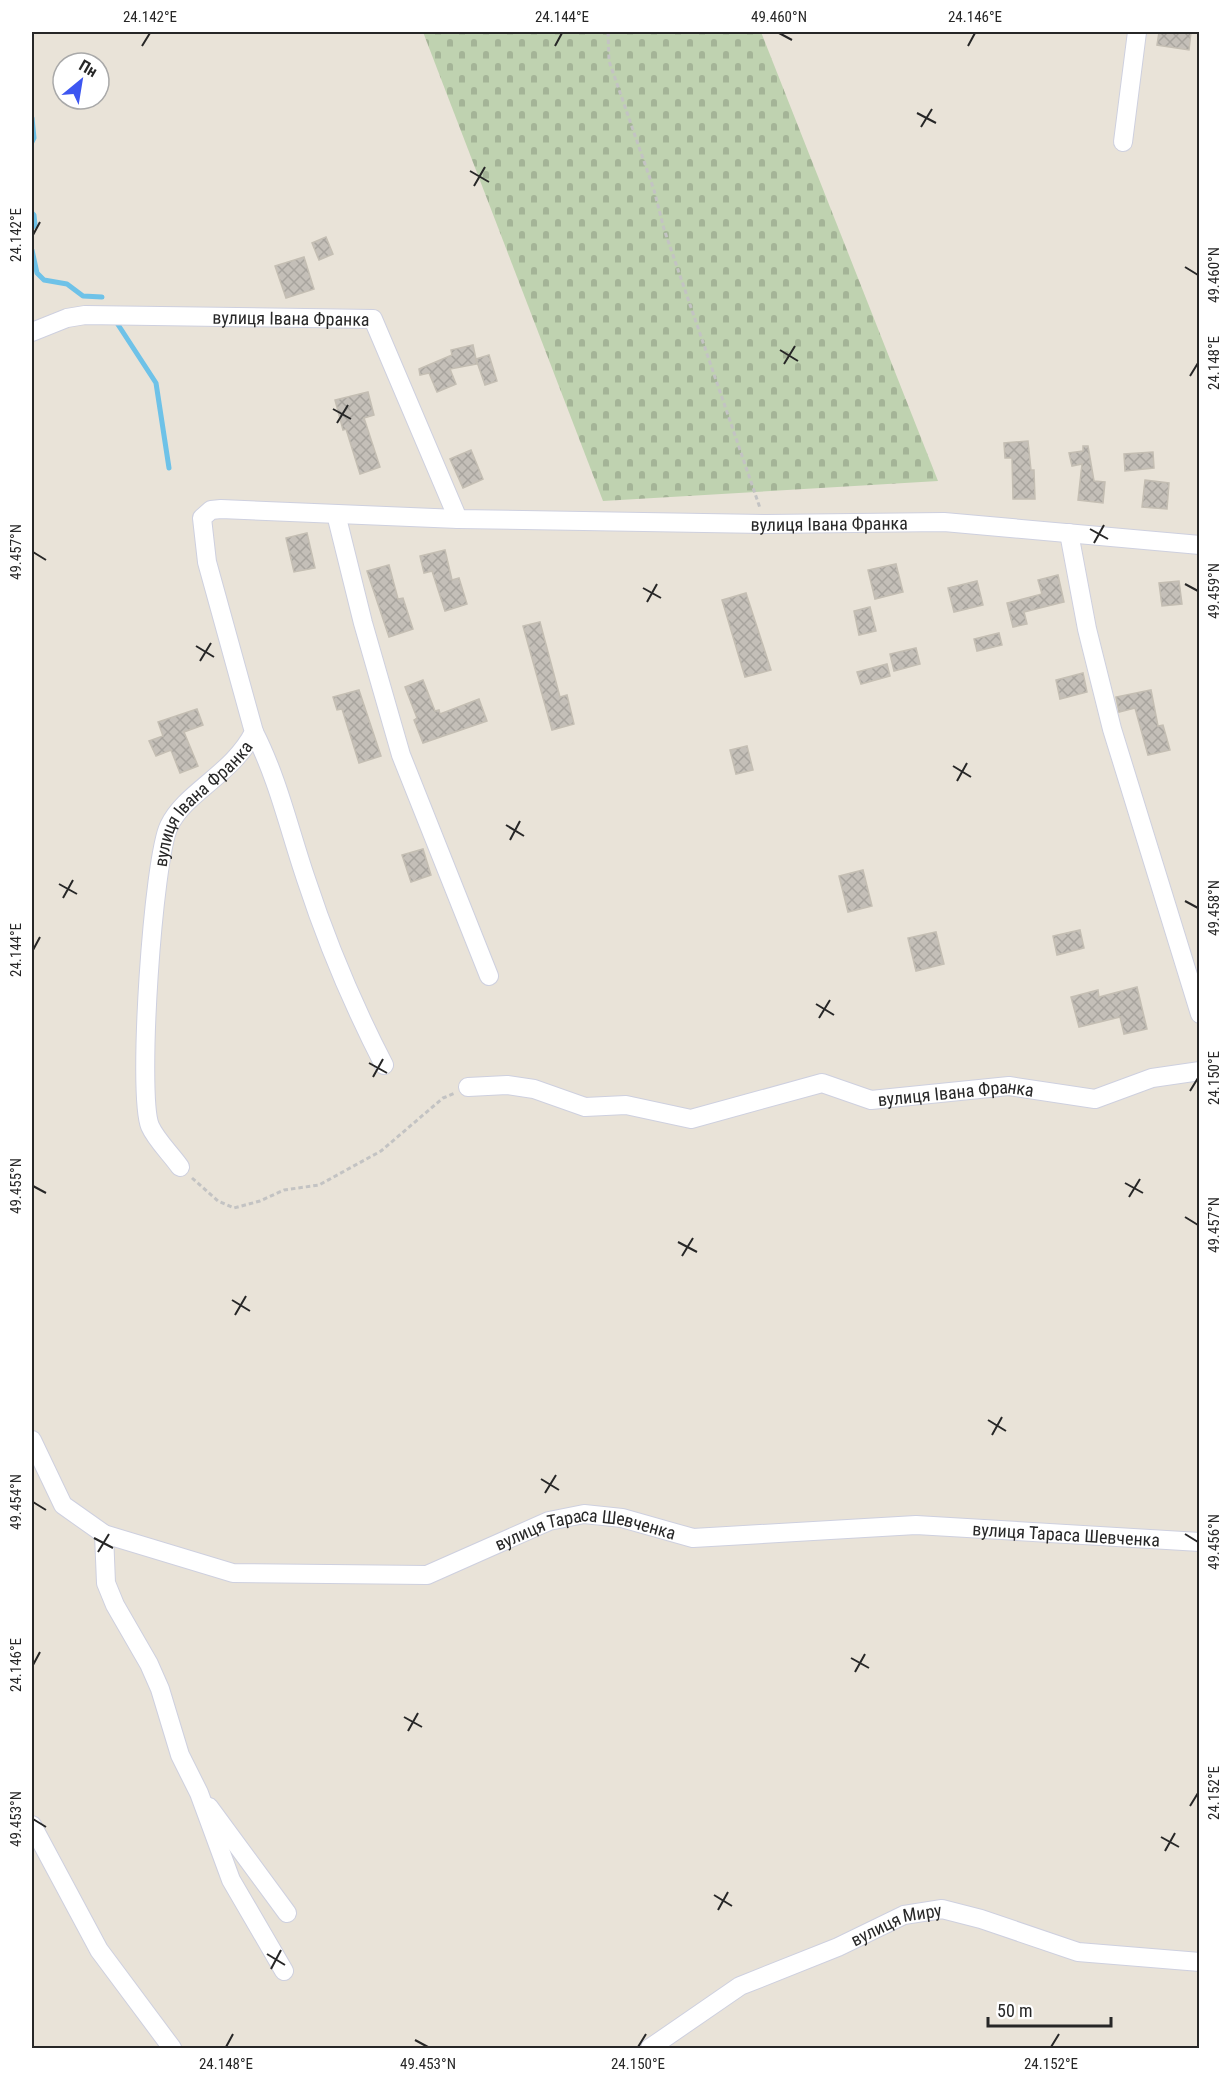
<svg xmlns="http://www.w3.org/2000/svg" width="1231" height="2080" viewBox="0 0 1231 2080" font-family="'Roboto Condensed',sans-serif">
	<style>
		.cemetery { fill: url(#cemetery-stones) }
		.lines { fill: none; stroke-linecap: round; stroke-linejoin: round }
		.stream { stroke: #6ec2e8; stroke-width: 5 }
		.building { fill: url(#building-cross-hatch); stroke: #c4beb3; stroke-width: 1.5 }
		.minor-casing { stroke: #ced0df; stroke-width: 20 }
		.path { stroke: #c3c3c3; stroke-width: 3; stroke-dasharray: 4.5 3; stroke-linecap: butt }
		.minor { stroke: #fff; stroke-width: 18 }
		.ticks { fill: none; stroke: #272727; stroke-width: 2 }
		.labels { text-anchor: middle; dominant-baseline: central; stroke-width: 4.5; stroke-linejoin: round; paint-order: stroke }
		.street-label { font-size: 18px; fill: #272727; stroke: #fff }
		.neatline { fill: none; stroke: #272727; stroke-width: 2 }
		.ticks-label { font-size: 15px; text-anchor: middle; fill: #272727 }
	</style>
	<defs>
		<pattern id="cemetery-stones" width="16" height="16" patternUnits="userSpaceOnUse" patternTransform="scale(1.5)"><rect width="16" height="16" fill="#bfd2b0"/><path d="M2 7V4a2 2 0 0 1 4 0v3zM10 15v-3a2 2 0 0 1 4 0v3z" fill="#a4b497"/></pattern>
		<pattern id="building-cross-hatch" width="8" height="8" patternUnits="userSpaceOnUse" patternTransform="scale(1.5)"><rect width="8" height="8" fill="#c4bfb8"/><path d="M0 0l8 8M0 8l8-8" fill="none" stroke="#a8a49e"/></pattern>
	</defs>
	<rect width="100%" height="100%" fill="#e9e3d8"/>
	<path class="cemetery" d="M423 32H761L938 481 603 501Z"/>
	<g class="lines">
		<g class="stream">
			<path d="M32 118 34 138 32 142"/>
			<path d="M32 213 34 215 35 225 32 228"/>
			<path d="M32 250 37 273 44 280 67 284 83 296 102 297"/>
			<path d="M115 320 156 383 169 468"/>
		</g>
	</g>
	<g class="building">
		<path d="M1159 32H1191L1189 50 1157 45Z"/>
		<path d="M326 237 333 254 319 260 312 243Z"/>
		<path d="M304 257 314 289 286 298 275 266Z"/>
		<path d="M473 345 477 364 450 369 456 384 437 392 429 373 420 375 419 369 452 355 451 350Z"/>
		<path d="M489 355 497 381 485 385 476 359Z"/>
		<path d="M368 392 374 415 364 418 380 467 360 474 346 429 343 430 335 400Z"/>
		<path d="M1028 441 1031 470H1034L1035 499H1013L1012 458H1005L1004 443Z"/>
		<path d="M1083 446H1088L1094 481 1105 482 1103 503 1078 500 1082 464 1072 466 1069 453 1083 451Z"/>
		<path d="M471 450 483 479 463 488 450 459Z"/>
		<path d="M1153 452 1154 468 1125 471 1124 454Z"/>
		<path d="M1145 480 1169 483 1167 509 1142 507Z"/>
		<path d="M307 533 315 568 294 572 286 538Z"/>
		<path d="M445 550 452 580 459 578 467 604 445 611 432 571 424 573 420 556Z"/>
		<path d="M896 564 903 592 875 599 868 570Z"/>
		<path d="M389 565 398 599 403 598 413 629 389 637 367 571Z"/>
		<path d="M1058 575 1064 602 1024 612 1027 624 1013 627 1007 603 1042 594 1038 580Z"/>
		<path d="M977 581 983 605 954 612 948 588Z"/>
		<path d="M1179 581 1182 604 1162 606 1159 583Z"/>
		<path d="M746 593 771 670 745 677 722 600Z"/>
		<path d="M870 607 876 631 859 635 854 611Z"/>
		<path d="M540 622 560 697 567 695 574 724 552 730 523 626Z"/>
		<path d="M999 633 1002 645 977 651 974 639Z"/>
		<path d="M916 648 920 664 894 671 890 654Z"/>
		<path d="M887 664 890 676 861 684 857 672Z"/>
		<path d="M1083 673 1087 692 1060 699 1056 680Z"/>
		<path d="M423 680 435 711 439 710 440 714 479 699 487 721 423 743 414 720 417 718 405 687Z"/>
		<path d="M359 690 381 756 359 763 342 709 337 710 333 697Z"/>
		<path d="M1151 690 1158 726 1163 725 1170 750 1148 755 1135 708 1119 712 1116 697Z"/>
		<path d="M197 709 203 725 184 732 198 766 180 773 171 750 156 756 149 741 163 736 158 722Z"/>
		<path d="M747 746 753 770 736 774 730 750Z"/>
		<path d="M423 849 431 875 411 882 402 855Z"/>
		<path d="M863 870 872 906 848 912 839 876Z"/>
		<path d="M1080 930 1084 948 1057 955 1053 936Z"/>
		<path d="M936 932 944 964 916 971 908 938Z"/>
		<path d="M1137 987 1147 1029 1124 1034 1120 1017 1079 1027 1071 997 1098 990 1099 997Z"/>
	</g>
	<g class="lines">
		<g class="minor-casing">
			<g id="minor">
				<path d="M1123 142 1137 32"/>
				<path id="s1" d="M32 332 67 318 85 315 373 319 458 519"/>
				<path d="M336 514 363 623 401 755 489 976"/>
				<path d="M1069 533 1087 629 1112 729 1200 1014"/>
				<path d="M254 732C278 779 289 829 306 879 327 943 353 1005 384 1065"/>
				<path id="s2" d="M468 1087 507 1085 534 1089 585 1107 626 1105 691 1119 822 1083 871 1100 1009 1086 1095 1099 1152 1078 1200 1071"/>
				<path id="s3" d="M180 1167C171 1154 156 1140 150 1126 137 1094 153 859 169 826 185 792 233 774 254 732L207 562 202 518 211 510 221 509 458 519 766 524 944 522 1200 545"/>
				<path id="s4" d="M32 1440 63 1505 104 1534 233 1573 427 1575 549 1521 584 1514 622 1518 693 1538 916 1525 1200 1542"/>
				<path d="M104 1534 106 1583 115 1605 149 1664 160 1689 180 1755 199 1793 231 1880 284 1971"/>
				<path d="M209 1807 287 1913"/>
				<path d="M32 1825 99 1950 172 2048"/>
				<path id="s5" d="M650 2048 740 1986 838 1947 904 1915 942 1909 981 1919 1078 1952 1200 1962"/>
			</g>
		</g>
		<g class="path">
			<path d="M608 32 609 61 654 190 664 229 760 508"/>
			<path d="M192 1178 218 1201 234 1208 260 1201 284 1190 319 1185 381 1151 443 1098 455 1093"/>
		</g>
		<use href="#minor" class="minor"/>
	</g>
	<path class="ticks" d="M779 33 792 40M142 46 150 33M555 46 562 33M968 46 975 33M917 113 936 123M921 127 932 109M470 171 489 182M474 186 485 167M33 235 40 222M1185 267 1198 275M780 350 798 361M784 364 795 346M1190 376 1198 363M333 409 351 419M337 423 348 405M1090 529 1108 539M1094 543 1104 525M33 552 46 560M1185 584 1198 591M643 588 661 598M647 602 657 584M196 646 214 657M200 661 211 643M953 766 971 777M957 781 967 763M506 825 524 836M510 840 520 821M59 884 77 894M63 898 73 880M1185 901 1198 908M33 950 40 937M816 1004 834 1015M819 1018 830 1000M369 1063 387 1073M373 1077 383 1059M1190 1091 1198 1078M1125 1183 1143 1193M33 1186 46 1193M1129 1197 1140 1179M1185 1217 1198 1225M678 1242 697 1252M682 1256 693 1238M232 1300 250 1311M235 1315 246 1296M988 1420 1006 1431M992 1435 1002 1417M541 1479 559 1490M545 1493 556 1475M33 1502 46 1510M1185 1534 1198 1542M94 1538 113 1548M98 1552 109 1534M851 1658 869 1668M33 1665 40 1652M855 1672 865 1654M404 1717 422 1727M408 1731 418 1713M1190 1806 1198 1793M33 1819 46 1827M1161 1837 1179 1847M1165 1851 1175 1833M714 1895 732 1906M718 1910 728 1892M267 1954 285 1965M271 1969 281 1950M415 2040 428 2047M226 2047 233 2034M638 2047 646 2034M1051 2047 1059 2034"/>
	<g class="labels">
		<g class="street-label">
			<text stroke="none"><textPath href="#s1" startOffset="262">вулиця Івана Франка</textPath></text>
			<text stroke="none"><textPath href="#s3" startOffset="1332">вулиця Івана Франка</textPath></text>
			<text stroke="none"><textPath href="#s3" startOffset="390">вулиця Івана Франка</textPath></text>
			<text stroke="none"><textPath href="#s2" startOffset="501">вулиця Івана Франка</textPath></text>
			<text stroke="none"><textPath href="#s4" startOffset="1106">вулиця Тараса Шевченка</textPath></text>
			<text stroke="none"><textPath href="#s4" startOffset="620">вулиця Тараса Шевченка</textPath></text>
			<text stroke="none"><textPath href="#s5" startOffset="278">вулиця Миру</textPath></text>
		</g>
	</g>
	<rect width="1231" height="2080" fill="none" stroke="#ffffff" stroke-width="66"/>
	<g transform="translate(81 81) rotate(30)"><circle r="28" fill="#ffffff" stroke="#a9a9a9" stroke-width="1.5"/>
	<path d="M0-4.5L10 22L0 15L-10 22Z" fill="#3d56f1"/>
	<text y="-9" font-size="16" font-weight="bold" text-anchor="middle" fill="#272727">Пн</text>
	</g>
	<path d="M988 2017v9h123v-9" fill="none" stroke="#272727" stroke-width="3"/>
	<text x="997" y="2017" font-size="18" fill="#272727" stroke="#ffffff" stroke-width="4.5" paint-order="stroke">50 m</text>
	<rect x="33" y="33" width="1165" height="2014" class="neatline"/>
	<g class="ticks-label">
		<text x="150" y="22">24.142°E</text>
		<text x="562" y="22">24.144°E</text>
		<text x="779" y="22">49.460°N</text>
		<text x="975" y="22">24.146°E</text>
		<text transform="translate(16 235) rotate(-90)" y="5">24.142°E</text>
		<text transform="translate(1214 275) rotate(-90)" y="5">49.460°N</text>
		<text transform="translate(1214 363) rotate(-90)" y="5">24.148°E</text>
		<text transform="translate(16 552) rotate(-90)" y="5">49.457°N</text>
		<text transform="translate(1214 591) rotate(-90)" y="5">49.459°N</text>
		<text transform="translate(1214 908) rotate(-90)" y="5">49.458°N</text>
		<text transform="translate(16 950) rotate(-90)" y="5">24.144°E</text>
		<text transform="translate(1214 1078) rotate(-90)" y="5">24.150°E</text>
		<text transform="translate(16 1186) rotate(-90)" y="5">49.455°N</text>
		<text transform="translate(1214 1225) rotate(-90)" y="5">49.457°N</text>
		<text transform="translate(16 1502) rotate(-90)" y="5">49.454°N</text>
		<text transform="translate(1214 1542) rotate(-90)" y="5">49.456°N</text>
		<text transform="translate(16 1665) rotate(-90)" y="5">24.146°E</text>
		<text transform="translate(1214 1793) rotate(-90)" y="5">24.152°E</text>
		<text transform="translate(16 1819) rotate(-90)" y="5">49.453°N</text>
		<text x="226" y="2069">24.148°E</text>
		<text x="428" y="2069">49.453°N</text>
		<text x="638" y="2069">24.150°E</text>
		<text x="1051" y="2069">24.152°E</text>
	</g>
</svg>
